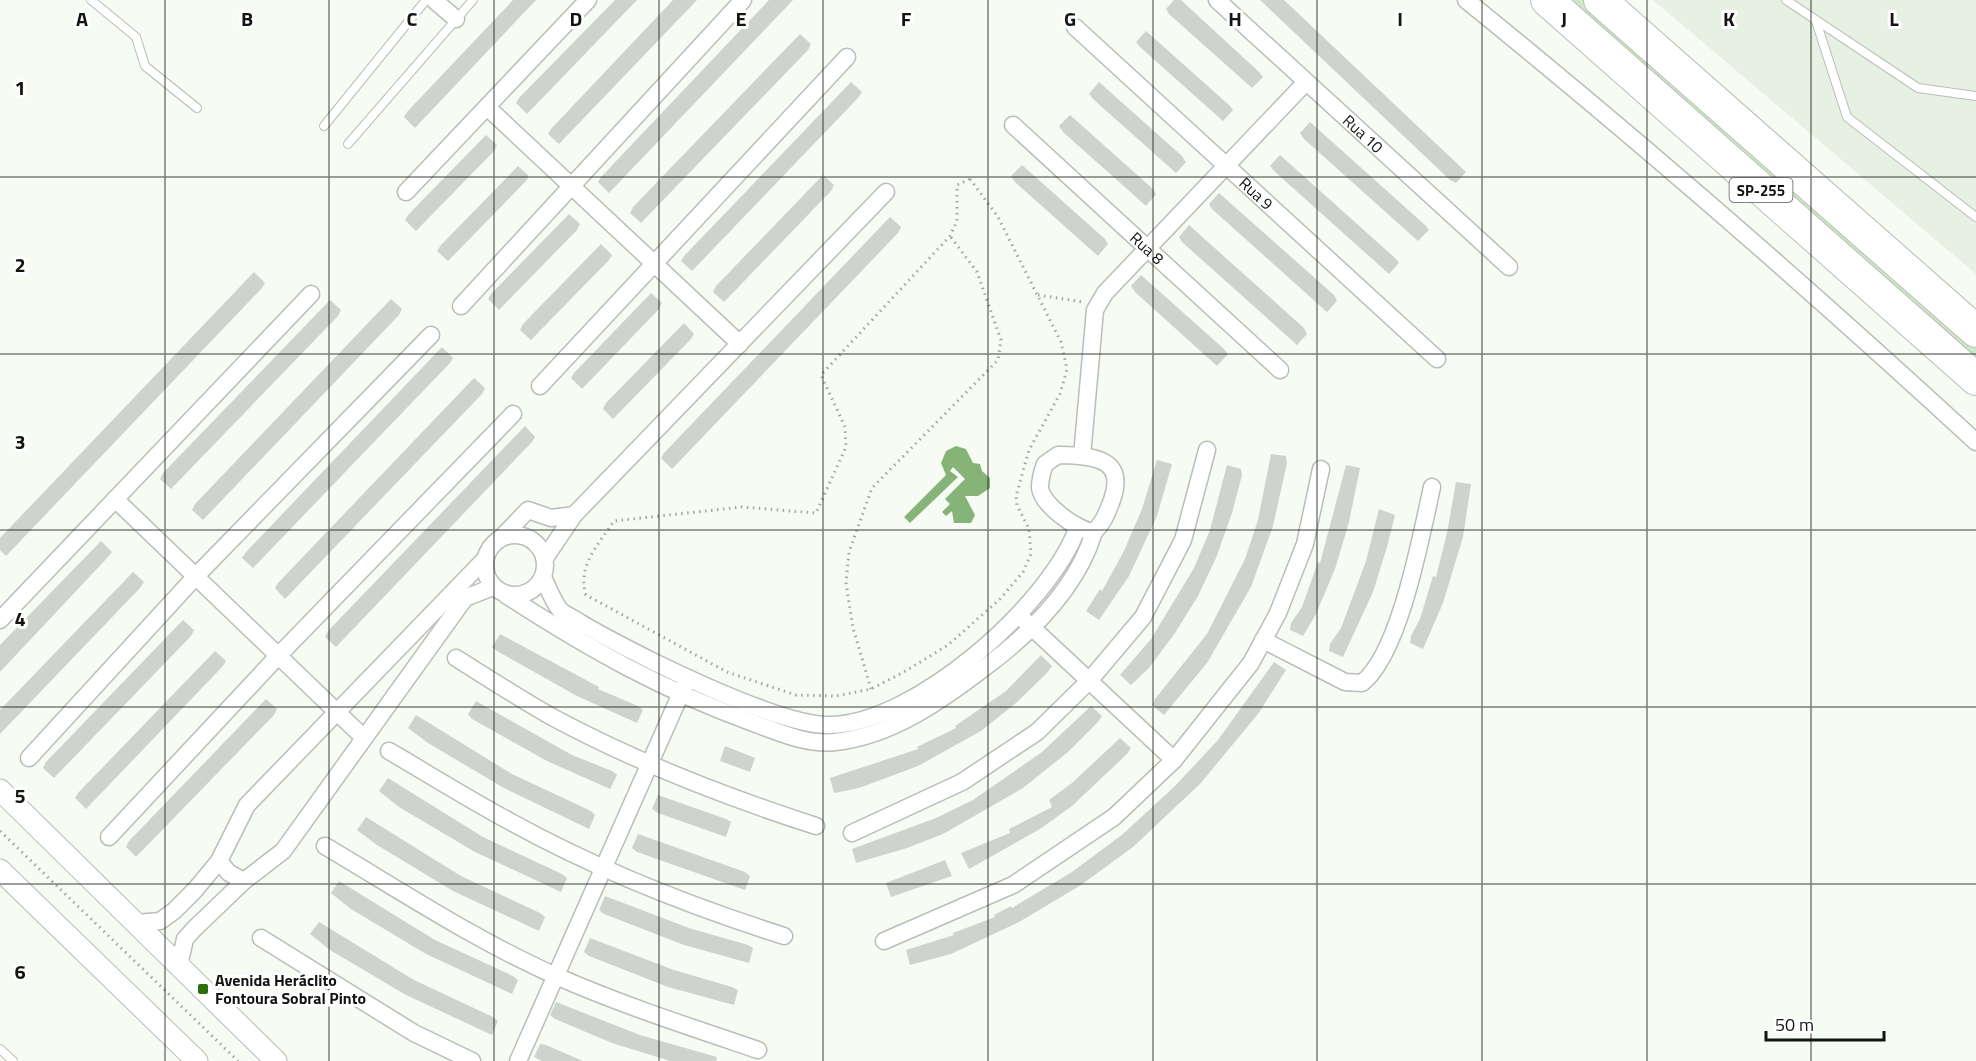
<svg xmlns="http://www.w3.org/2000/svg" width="1976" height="1061" viewBox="0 0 1976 1061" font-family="'Titillium Web',sans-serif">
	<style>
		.built { fill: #e6f1e3 }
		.green { fill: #cceac3 }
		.water { fill: #86b478 }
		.building { fill: #ced3cd }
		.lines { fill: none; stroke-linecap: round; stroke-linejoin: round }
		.service-casing { stroke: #b9beb7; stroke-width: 10 }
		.minor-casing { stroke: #b9beb7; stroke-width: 19 }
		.tertiary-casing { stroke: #b9beb7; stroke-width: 23 }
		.motorway-casing { stroke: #b9beb7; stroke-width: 34 }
		.path { stroke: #a2a5a0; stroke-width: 3; stroke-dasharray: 1.5 4.5; stroke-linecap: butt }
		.service { stroke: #fff; stroke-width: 8 }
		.minor { stroke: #fff; stroke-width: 16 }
		.tertiary { stroke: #fff; stroke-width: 21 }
		.motorway { stroke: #fff; stroke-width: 32 }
		.grid { fill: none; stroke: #141513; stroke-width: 1.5; stroke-opacity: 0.55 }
		.poi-dot { fill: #2a6f0b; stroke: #fff; stroke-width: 2 }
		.labels { text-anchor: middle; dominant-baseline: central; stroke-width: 6; stroke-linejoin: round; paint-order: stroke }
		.shield { fill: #fff; stroke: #5a5b5a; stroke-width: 1.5 }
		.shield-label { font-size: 15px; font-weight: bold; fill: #141513 }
		.street-label { font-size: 16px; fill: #141513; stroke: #fff }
		.poi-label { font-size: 16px; font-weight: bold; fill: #141513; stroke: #fff; text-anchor: start }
		.grid-label { font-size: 20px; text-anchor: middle; font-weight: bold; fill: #141513; stroke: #fff; stroke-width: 6; stroke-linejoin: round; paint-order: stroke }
	</style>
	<rect width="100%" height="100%" fill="#f6fbf4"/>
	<path class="built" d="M1653 0H1976V274Z"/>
	<path class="green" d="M1561 0H1588L1976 345V368Z"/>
	<path class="water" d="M956 446 966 449 973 463 980 464 982 471 990 478V488L978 496H965L975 515 971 523H954L952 511 946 516 942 512 950 504 945 499 965 479 953 467 950 471 958 477 910 523 904 517 946 475 941 463 946 451Z"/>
	<g class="building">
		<path d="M513 0H536L415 128 404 117 407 112Z"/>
		<path d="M615 0H637L527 114 516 103 519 98Z"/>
		<path d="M673 0H697L559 144 548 134 551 129Z"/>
		<path d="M769 0H793L609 193 598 182 601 177Z"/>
		<path d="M1174 0H1181L1259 72 1263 77 1252 88 1169 14 1166 9Z"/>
		<path d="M1260 0H1284L1466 172 1456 183 1450 180Z"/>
		<path d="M1146 31 1229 105 1233 110 1223 121 1140 47 1136 42Z"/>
		<path d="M800 34 811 44 808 50 641 223 630 213 633 207Z"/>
		<path d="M851 82 862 92 858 98 692 271 681 261 684 256Z"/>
		<path d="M1099 82 1182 156 1186 162 1176 173 1093 99 1089 94Z"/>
		<path d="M1070 115 1153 189 1156 194 1146 206 1063 132 1059 126Z"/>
		<path d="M1310 122 1425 225 1429 230 1418 241 1304 139 1300 133Z"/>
		<path d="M486 135 497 145 494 151 416 231 405 220 408 215Z"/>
		<path d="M1280 155 1395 258 1399 263 1389 274 1274 171 1270 166Z"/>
		<path d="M1022 165 1105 239 1108 244 1098 256 1015 182 1011 176Z"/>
		<path d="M518 166 529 176 526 181 448 261 437 251 441 245Z"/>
		<path d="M823 175 834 185 831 191 724 302 713 292 716 286Z"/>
		<path d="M1219 193 1334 295 1337 301 1327 312 1212 209 1209 204Z"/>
		<path d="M569 214 580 224 577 230 499 310 488 299 491 294Z"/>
		<path d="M890 217 901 227 898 233 672 469 661 458 664 453Z"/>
		<path d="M1189 225 1304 328 1307 334 1297 345 1182 242 1179 237Z"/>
		<path d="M601 244 612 255 609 260 531 340 520 330 523 324Z"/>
		<path d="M254 272 265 283 262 288 6 556 0 550V538Z"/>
		<path d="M1141 275 1224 349 1228 354 1217 366 1135 292 1131 286Z"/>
		<path d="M651 293 662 303 659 309 582 389 571 378 574 373Z"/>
		<path d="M391 299 402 309 399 315 203 520 192 510 195 504Z"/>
		<path d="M330 300 341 310 338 316 171 489 160 479 163 473Z"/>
		<path d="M684 323 694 334 691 339 613 419 603 409 606 403Z"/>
		<path d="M442 347 453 358 450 363 253 568 242 558 246 552Z"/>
		<path d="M474 378 485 388 482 394 285 599 275 588 278 583Z"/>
		<path d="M525 426 535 437 532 442 336 647 325 637 328 631Z"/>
		<path d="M1271 454 1286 456 1287 463 1273 526 1251 587 1207 663 1164 715 1152 705 1155 699 1207 634 1245 559 1258 520Z"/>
		<path d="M1157 460 1172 464 1157 516 1129 576 1099 620 1086 611 1100 589 1102 591 1124 551 1142 509Z"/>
		<path d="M1227 465 1241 469 1242 475 1232 513 1216 558 1198 596 1175 633 1149 668 1131 685 1120 675 1151 639 1194 568 1210 530Z"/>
		<path d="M1346 465 1360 468 1349 522 1335 569 1316 614 1303 636 1290 630 1291 623 1302 607 1318 562 1320 563Z"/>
		<path d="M1456 482 1471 484 1463 537 1443 603 1423 649 1410 643 1411 636 1420 619 1433 576 1436 577 1447 533Z"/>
		<path d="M1379 509 1395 515 1387 547 1373 592 1343 657 1329 651 1330 644 1341 628 1366 561Z"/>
		<path d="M101 541 112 552 108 557 0 672V645Z"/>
		<path d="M133 572 144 582 140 588 0 734V710Z"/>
		<path d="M183 620 194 630 191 636 54 778 43 768 46 762Z"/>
		<path d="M500 634 599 687 598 689 638 706 643 710 637 723 577 696 497 651 492 647Z"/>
		<path d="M215 651 226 661 223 666 86 809 75 798 78 793Z"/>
		<path d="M1041 655 1052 666 1048 672 1016 703 981 731 918 766 859 788 834 793 830 778 918 749 917 747 956 728 955 726 1006 691Z"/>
		<path d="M1274 662 1286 670 1258 714 1200 784 1133 847 1081 885 1019 922 951 954 910 965 906 950 954 935 953 933 995 917 994 915 1011 906 1012 908 1072 872 1123 834 1175 786 1218 740Z"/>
		<path d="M266 699 277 709 274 715 136 857 126 847 129 841Z"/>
		<path d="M476 701 572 755 612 771 617 775 610 789 547 761 472 719 468 714Z"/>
		<path d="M1091 706 1102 716 1098 722 1068 752 1023 788 943 834 907 848 856 863 852 849 936 818 973 800 1042 752Z"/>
		<path d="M416 715 512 774 591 811 595 815 589 829 504 788 428 743 408 728Z"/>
		<path d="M1120 738 1131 748 1127 754 1072 806 1040 829 969 869 961 853 1010 833 1009 829 1052 807 1049 800 1072 783Z"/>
		<path d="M725 746 755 758 750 772 720 761Z"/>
		<path d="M388 778 483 837 562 874 567 878 561 892 475 852 399 807 379 791Z"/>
		<path d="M658 795 726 819 731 822 726 837 658 813 652 809Z"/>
		<path d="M366 817 461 876 540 913 545 917 539 931 453 891 377 845 357 830Z"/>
		<path d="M638 834 745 872 750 876 745 890 637 852 632 848Z"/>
		<path d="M945 860 952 876 891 897 886 883Z"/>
		<path d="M339 881 435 940 513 976 518 980 512 994 426 954 351 909 331 893Z"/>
		<path d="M605 896 689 928 748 945 753 948 749 963 684 945 604 914 599 910Z"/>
		<path d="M319 922 414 980 493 1017 498 1021 492 1035 406 995 330 950 310 934Z"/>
		<path d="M590 938 674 970 732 987 738 990 734 1005 668 987 589 956 584 952Z"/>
		<path d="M556 1002 640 1035 717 1057 716 1061H670L612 1043 555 1019 550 1015Z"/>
		<path d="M540 1044 546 1045 583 1061H542L534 1057Z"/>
	</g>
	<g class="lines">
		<g class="service-casing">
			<g id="service">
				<path d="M91 0 136 37 145 66 197 108"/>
				<path d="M1786 0 1918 88 1976 96"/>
				<path d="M1816 21 1847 117 1976 217"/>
				<path d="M324 126 426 0"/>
				<path d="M348 144 473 0"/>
				<path d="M0 1049 13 1061"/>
			</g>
		</g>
		<g class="minor-casing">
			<g id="minor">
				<path d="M434 0 456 19"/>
				<path id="s1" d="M1217 0 1509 267"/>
				<path d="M1466 0C1641 142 1810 289 1976 442"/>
				<path id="s2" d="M1075 27 1437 359"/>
				<path d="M487 107 740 344"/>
				<path id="s3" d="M1013 125 1280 370"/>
				<path d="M406 192 588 0"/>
				<path d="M461 306 743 0"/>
				<path d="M540 386 847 57"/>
				<path d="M1058 455C1090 456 1127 456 1112 500 1107 513 1104 522 1094 532 1078 531 1042 505 1040 488 1040 479 1042 472 1045 464Z"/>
				<path d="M1082 456 1095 310 1105 293 1306 82"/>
				<path d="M115 499 363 737"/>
				<circle cx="515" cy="565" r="30"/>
				<path d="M502 537 528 510 551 518 574 515"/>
				<path d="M545 558 574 515 886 192"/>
				<path d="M543 577C548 588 553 601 560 610 565 615 574 618 579 622 604 637 630 650 656 663 695 682 789 726 830 725 915 724 1049 605 1077 529"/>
				<path d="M506 595C589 649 662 690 756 724 781 733 807 745 835 742 891 736 941 701 984 668 1030 634 1077 588 1094 532"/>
				<path d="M0 620 311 294"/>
				<path d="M1024 620 1174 760"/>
				<path d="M1263 640 1345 682 1362 683C1400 653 1421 536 1432 487"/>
				<path d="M456 658C488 678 520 699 554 718 638 763 726 797 816 826"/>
				<path d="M389 751C430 775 470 800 511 822 598 870 690 906 784 936"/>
				<path d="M29 758 196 576 431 335"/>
				<path d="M852 833 962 782 1037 732 1089 681 1143 617 1183 540 1207 450"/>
				<path d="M109 837 279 655 513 414"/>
				<path d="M325 846C401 891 475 940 556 976 622 1005 690 1027 758 1050"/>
				<path d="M219 861 229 873 244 881"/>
				<path d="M136 923 160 921 174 911 195 890 219 861 247 805 485 559"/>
				<path d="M261 938 414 1033 472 1061"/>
				<path d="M884 941 1013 885 1114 817 1174 760 1251 663 1278 613 1305 544 1321 469"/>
				<path d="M179 966 185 939 194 929 244 881 283 851 465 598 493 587"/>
				<path d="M518 1061 685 684"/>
			</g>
		</g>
		<g class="tertiary-casing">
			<g id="tertiary">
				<path d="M0 790 276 1061"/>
				<path d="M0 870 197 1061"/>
			</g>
		</g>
		<g class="motorway-casing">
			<g id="motorway">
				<path d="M1547 0 1976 379"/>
				<path d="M1600 0 1976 331"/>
			</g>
		</g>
		<g class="path">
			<path d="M970 179 998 217 1061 342 1067 369 1060 394 1029 450 1016 496 1017 505 1029 529 1031 554 1023 572 1000 599 948 645 904 672 871 689 836 696 796 695 727 672 586 595C577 566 598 545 614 521L742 507 816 513 846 447 845 427 821 375 950 236 957 221V185Z"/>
			<path d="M1038 295 1083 302"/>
			<path d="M871 689 853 628 846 583 849 552 872 488 998 360 1001 340 977 272 950 236"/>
			<path d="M0 831 238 1061"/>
		</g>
		<use href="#service" class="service"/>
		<use href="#minor" class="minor"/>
		<use href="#tertiary" class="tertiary"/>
		<use href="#motorway" class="motorway"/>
	</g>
	<path class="grid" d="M165 0V1061M329 0V1061M494 0V1061M659 0V1061M823 0V1061M988 0V1061M1153 0V1061M1317 0V1061M1482 0V1061M1647 0V1061M1811 0V1061M0 177H1976M0 354H1976M0 530H1976M0 707H1976M0 884H1976"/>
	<rect class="poi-dot" x="197" y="983" width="12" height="12" rx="3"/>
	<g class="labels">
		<rect class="shield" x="1729.5" y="178" width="63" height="24" rx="4.5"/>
		<g class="shield-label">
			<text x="1761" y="190">SP-255</text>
		</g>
		<g class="street-label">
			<text stroke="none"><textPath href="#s1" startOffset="198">Rua 10</textPath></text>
			<text stroke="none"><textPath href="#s2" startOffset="246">Rua 9</textPath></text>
			<text stroke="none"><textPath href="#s3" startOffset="182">Rua 8</textPath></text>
		</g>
		<g class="poi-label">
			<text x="215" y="980">Avenida Heráclito<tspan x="215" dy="18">Fontoura Sobral Pinto</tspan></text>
		</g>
	</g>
	<g class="grid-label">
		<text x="82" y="26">A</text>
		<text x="247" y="26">B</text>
		<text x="412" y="26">C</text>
		<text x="576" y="26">D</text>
		<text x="741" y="26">E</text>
		<text x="906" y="26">F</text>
		<text x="1070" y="26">G</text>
		<text x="1235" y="26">H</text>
		<text x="1400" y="26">I</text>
		<text x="1564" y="26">J</text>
		<text x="1729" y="26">K</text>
		<text x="1894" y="26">L</text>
		<text x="20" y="95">1</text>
		<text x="20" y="272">2</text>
		<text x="20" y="449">3</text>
		<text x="20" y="626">4</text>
		<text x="20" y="803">5</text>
		<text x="20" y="979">6</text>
	</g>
	<path d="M1766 1031v9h118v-9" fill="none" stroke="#141513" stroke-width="3"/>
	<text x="1775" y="1031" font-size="18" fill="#141513" stroke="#ffffff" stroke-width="4.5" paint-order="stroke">50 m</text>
</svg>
